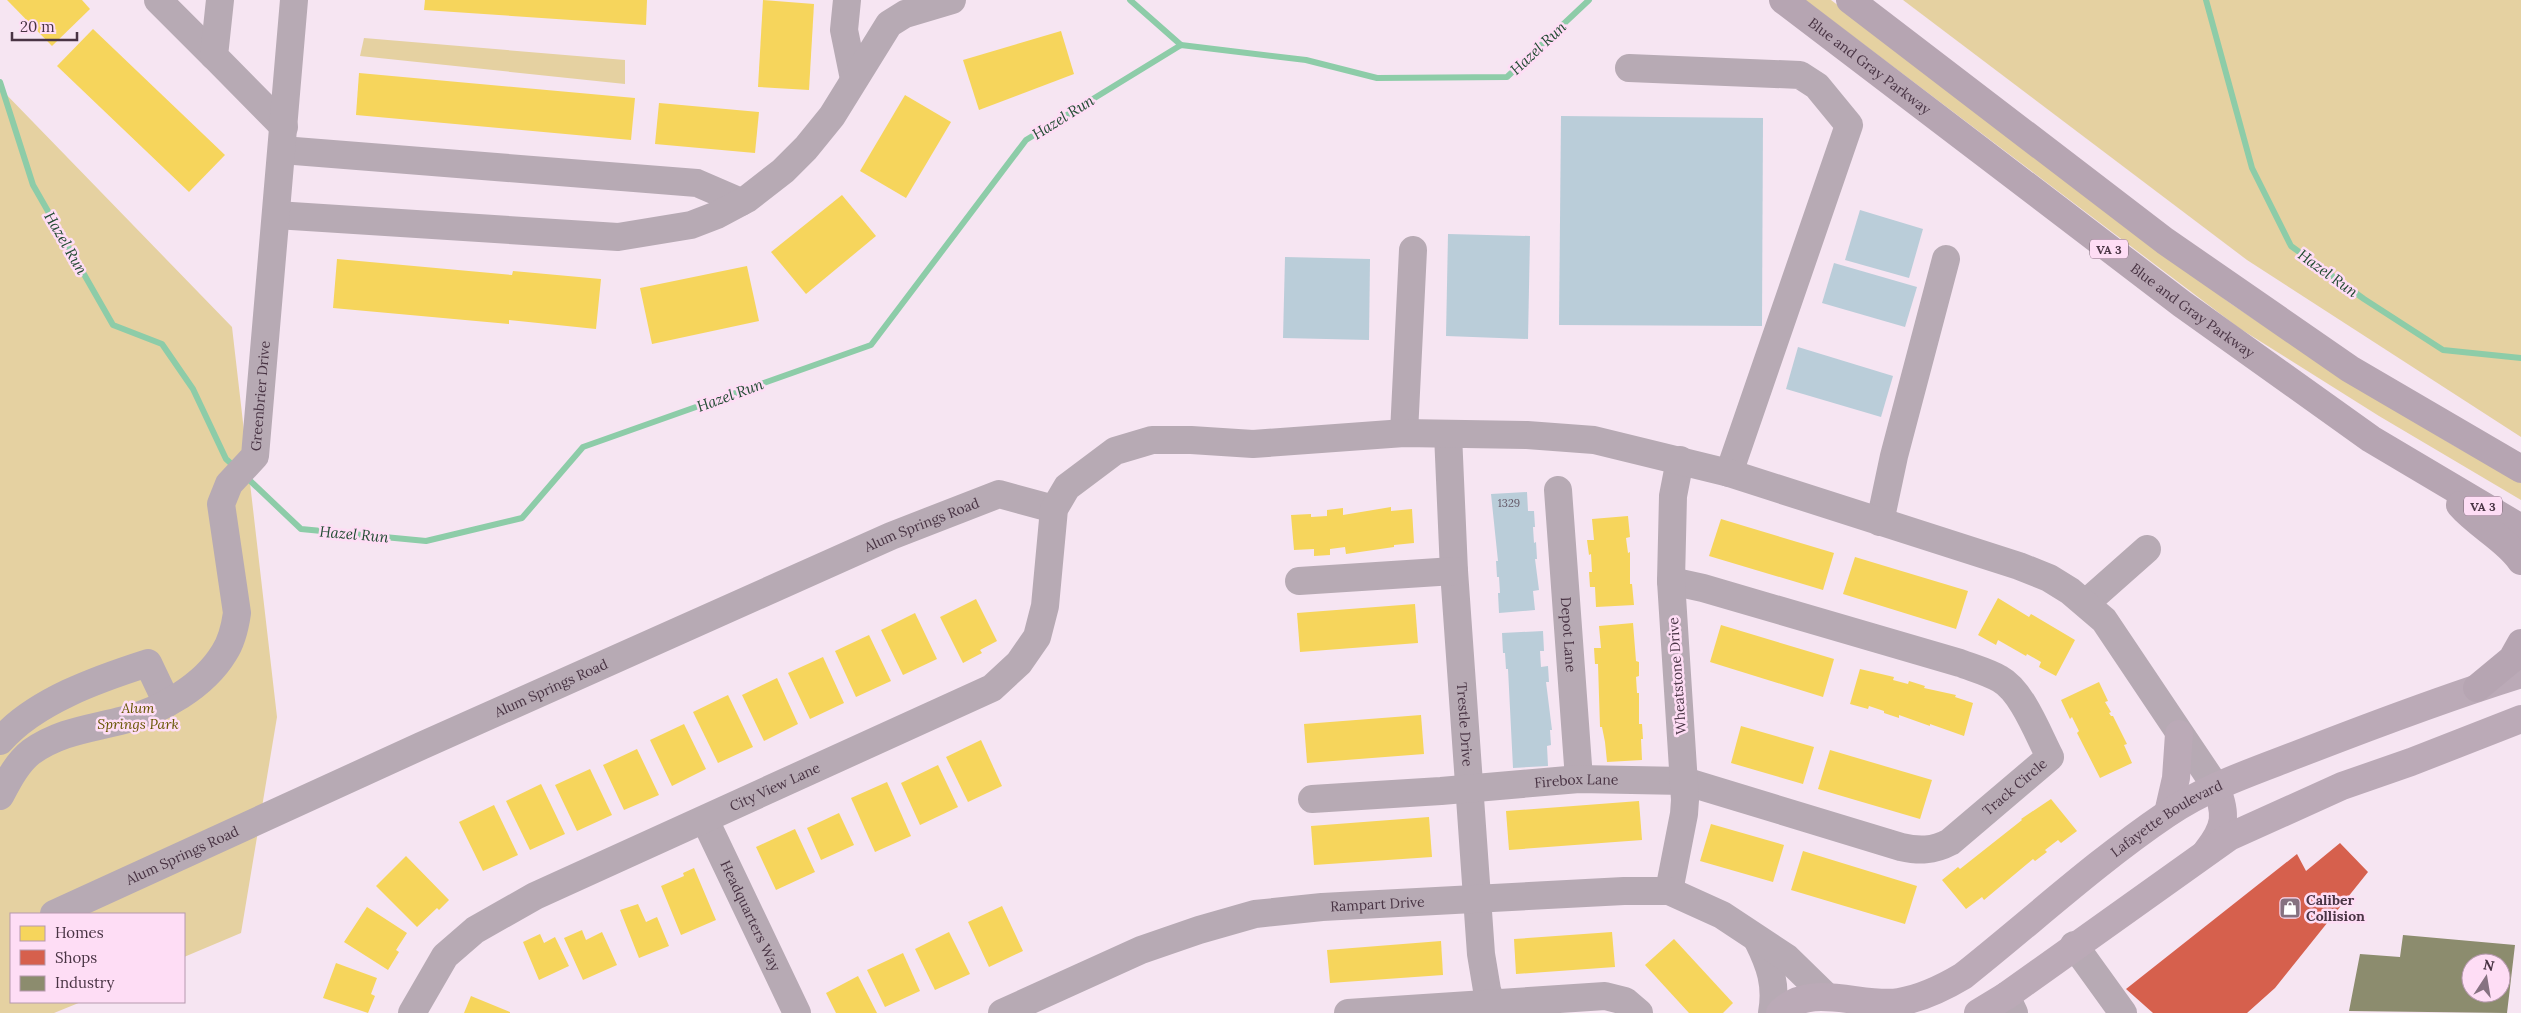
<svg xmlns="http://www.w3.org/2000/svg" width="2521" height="1013" viewBox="0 0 2521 1013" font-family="Lora,serif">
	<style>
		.green { fill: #e5d1a1 }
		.homes { fill: #f6d55c }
		.shops { fill: #d6604d }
		.industry { fill: #8c8c6e; fill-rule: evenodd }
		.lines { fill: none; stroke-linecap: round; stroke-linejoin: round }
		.stream { stroke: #8dcca8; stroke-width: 6 }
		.building { fill: #bacdd9 }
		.minor { stroke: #b7aab4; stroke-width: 28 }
		.major { stroke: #bbaab7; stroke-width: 28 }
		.highway { stroke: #b6a5b2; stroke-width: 28 }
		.labels { text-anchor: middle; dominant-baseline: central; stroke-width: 5; stroke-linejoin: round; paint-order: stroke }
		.number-label { font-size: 11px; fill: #655a69 }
		.shield { fill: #feddf5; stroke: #7f6779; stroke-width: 1 }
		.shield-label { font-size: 12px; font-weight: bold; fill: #493444 }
		.street-label { font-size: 14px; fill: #493444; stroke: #feddf5 }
		.park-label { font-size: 14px; font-style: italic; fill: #650; stroke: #feddf5 }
		.poi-label { font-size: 14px; font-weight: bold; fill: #493444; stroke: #feddf5; text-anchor: start }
		.water-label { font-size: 15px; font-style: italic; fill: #214a32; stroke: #feddf5 }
	</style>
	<rect width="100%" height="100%" fill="#f6e5f2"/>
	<g class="green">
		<path d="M1805 0H1831L2230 303 2321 364 2453 445 2521 483V500L2379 416 2239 328Z"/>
		<path d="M1903 0H2521V437L2247 260Z"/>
		<path d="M364 38 625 60V84L360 56Z"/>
		<path d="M0 88 232 327 277 717 241 933 184 957V914H11V1002H81L54 1013H0Z"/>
	</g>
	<g class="homes">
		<path d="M7 0H82L90 9 52 46Z"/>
		<path d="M425 0H647L646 25 424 10Z"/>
		<path d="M763 0 814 4 809 90 758 87Z"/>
		<path d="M93 29 225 155 189 192 57 66Z"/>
		<path d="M1061 31 1074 74 979 110 963 60Z"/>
		<path d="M359 73 635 98 631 140 356 115Z"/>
		<path d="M905 95 951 122 906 198 860 171Z"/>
		<path d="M659 103 759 112 755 153 655 144Z"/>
		<path d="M842 195 876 236 806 294 771 252Z"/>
		<path d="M337 259 512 275 513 271 601 279 596 329 509 320V324L333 308Z"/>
		<path d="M747 266 759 321 652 344 640 288Z"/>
		<path d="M1391 507V511L1412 509 1414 543 1394 545V547L1346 554 1345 547 1330 549V555L1314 556V549L1294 550 1291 515 1311 514V517L1327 516V510L1343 508V515Z"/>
		<path d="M1628 516 1630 537 1626 538 1628 553 1630 552V584H1632L1634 605 1596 607 1595 587H1590L1589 572H1592L1591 554 1589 555 1587 540H1594L1592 519Z"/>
		<path d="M1721 519 1834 553 1823 590 1709 556Z"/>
		<path d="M1855 557 1968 591 1956 629 1843 594Z"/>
		<path d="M1998 598 2029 617 2031 614 2075 640 2056 676 2039 667 2041 662 2027 654 2026 656 1998 640 1996 645 1978 635Z"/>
		<path d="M976 599 997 641 980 650 982 653 963 663 940 617Z"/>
		<path d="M1415 604 1418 643 1300 652 1297 613Z"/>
		<path d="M915 613 937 659 903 675 881 630Z"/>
		<path d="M1633 623 1636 661 1639 662V676L1636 677 1637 693H1639V724H1642L1643 739H1641L1642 760 1607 762 1605 742 1602 727H1600L1598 664H1595L1594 648H1601L1599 626Z"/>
		<path d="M1721 625 1834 659 1823 697 1710 662Z"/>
		<path d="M869 635 891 681 856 697 835 651Z"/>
		<path d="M823 657 844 703 810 719 788 673Z"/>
		<path d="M1860 669 1894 677 1893 680 1908 684 1909 681 1925 686 1924 688 1956 695 1955 697 1973 703 1964 736 1930 724V726L1899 715V718L1884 713V711L1869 706 1868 709 1850 704Z"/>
		<path d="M777 678 798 724 764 741 742 695Z"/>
		<path d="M2099 682 2108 701 2105 702 2111 712 2109 713 2111 716H2113L2127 744 2124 745 2132 763 2100 778 2077 733 2079 731 2072 717 2070 719 2061 700Z"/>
		<path d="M728 695 753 747 718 763 693 712Z"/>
		<path d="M1421 715 1424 754 1307 763 1304 724Z"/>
		<path d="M684 724 706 769 672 786 650 740Z"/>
		<path d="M1741 726 1814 747 1803 784 1731 763Z"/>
		<path d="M981 740 1002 786 968 802 946 757Z"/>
		<path d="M637 749 659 795 624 810 603 765Z"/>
		<path d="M1830 750 1932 780 1920 819 1818 789Z"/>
		<path d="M938 765 958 807 920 825 901 783Z"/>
		<path d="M590 769 612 815 577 831 555 785Z"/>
		<path d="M887 782 911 836 875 852 851 798Z"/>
		<path d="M541 784 565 834 530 850 506 801Z"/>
		<path d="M2051 799 2077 831 2061 843 2058 840 2045 850 2047 852 2035 861 2033 859 1984 900 1982 897 1966 909 1942 880 1958 867 1960 869 2022 820 2021 819Z"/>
		<path d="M1639 801 1642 840 1509 850 1506 811Z"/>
		<path d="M494 805 518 855 483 871 459 822Z"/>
		<path d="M839 813 854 845 821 860 807 828Z"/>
		<path d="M1429 817 1432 857 1314 865 1311 826Z"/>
		<path d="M1711 824 1784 845 1773 882 1700 861Z"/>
		<path d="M795 829 815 872 776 890 756 847Z"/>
		<path d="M1803 851 1917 886 1905 924 1791 890Z"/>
		<path d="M406 856 449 900 439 910 437 908 417 927 376 886Z"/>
		<path d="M694 868 716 920 681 935 661 886 684 876 683 873Z"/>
		<path d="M638 904 646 922 657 917 669 946 639 958 620 910Z"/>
		<path d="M1002 906 1023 951 989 967 968 922Z"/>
		<path d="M367 907 407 933 396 950 399 952 388 970 344 942Z"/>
		<path d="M582 930 586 940 602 932 617 965 583 980 564 938Z"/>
		<path d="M949 932 970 974 935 990 915 949Z"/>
		<path d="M1612 932 1615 967 1516 974 1514 939Z"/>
		<path d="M540 934 544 943 555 937 569 966 539 980 523 942Z"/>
		<path d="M1674 939 1733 1003 1723 1013H1689L1645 965Z"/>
		<path d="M1441 941 1443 975 1330 983 1327 950Z"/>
		<path d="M903 953 920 991 885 1007 867 970Z"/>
		<path d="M336 963 377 978 371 994 375 996 368 1013 323 998Z"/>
		<path d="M858 976 877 1013H836L826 993Z"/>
		<path d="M471 996 510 1012V1013H464Z"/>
	</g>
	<path class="shops" d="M2340 843 2368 872 2275 988 2247 1013H2153L2126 989 2297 854 2306 871Z"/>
	<path class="industry" d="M2403 935 2515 945 2507 1013 2349 1011 2360 954 2400 957ZM2471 963H2501V993H2471Z"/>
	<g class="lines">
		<g class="stream">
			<path d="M1130 0 1181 45"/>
			<path d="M2206 0 2252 168 2291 246 2364 299 2443 350 2521 358"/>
			<path d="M0 82 33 185 113 325 162 344 193 389 226 459 235 467"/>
			<path d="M244 475 301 529 426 541 522 518 583 447 871 345 1026 140 1181 45 1306 60 1377 78 1507 77 1589 0"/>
		</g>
	</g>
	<g class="building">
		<path d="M1561 116 1763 118 1762 326 1559 325Z"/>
		<path d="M1860 210 1923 229 1909 278 1845 260Z"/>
		<path d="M1448 234 1530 236 1528 339 1446 336Z"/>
		<path d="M1285 257 1370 259 1369 340 1283 338Z"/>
		<path d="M1834 263 1917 287 1905 327 1822 303Z"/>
		<path d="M1798 347 1893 376 1881 417 1786 389Z"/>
		<path d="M1527 492 1528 511H1534L1535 527H1533L1534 543 1536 542 1537 559H1535L1539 590 1533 591 1535 610 1499 613 1498 593H1500L1499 577H1497L1496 561H1498L1491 494Z"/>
		<path d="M1543 631 1544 651H1540L1541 667 1548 666 1549 682H1546L1552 730H1550L1551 745 1547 746 1548 766 1513 768 1508 669H1506L1505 653H1503L1502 633Z"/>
	</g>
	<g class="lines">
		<g class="minor">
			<path d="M158 0 214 56"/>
			<path d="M220 0 214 56 284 127"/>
			<path d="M847 0 844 30 854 79"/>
			<path d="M1629 68 1800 75 1817 86 1849 125 1729 473"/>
			<path d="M282 150 697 183 741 202"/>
			<path d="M276 215 618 237 691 225 717 215 747 199 783 171 806 148 832 116 889 24 905 14 952 0"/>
			<path d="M1404 433 1413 250"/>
			<path id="s1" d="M1448 434 1454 571 1481 954 1487 990 1495 1013"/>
			<path id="s2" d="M1558 490 1579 779"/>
			<path d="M1880 522 1894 456 1946 259"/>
			<path d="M1299 581 1454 571"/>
			<path d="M2086 603 2147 549"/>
			<path d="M0 741C35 701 98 679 148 663L167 703"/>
			<path id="s3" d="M0 796C8 781 17 763 31 752 61 731 90 729 124 720 161 711 204 686 224 653 232 641 235 627 237 613L221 504 229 484 255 456 294 0"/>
			<path id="s4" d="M1312 799 1441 791 1579 779 1684 781 1901 847C1919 851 1933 851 1950 842L2050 757C2038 734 2022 691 2000 679 1988 672 1973 668 1960 663L1703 588 1671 581"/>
			<path id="s5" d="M705 820 797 1013"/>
			<path d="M1669 891 1684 814 1685 800 1671 581 1673 496 1680 460"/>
			<path id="s6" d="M54 914 421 746 891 536 999 494 1054 509"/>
			<path d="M1758 941C1770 965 1777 985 1772 1013"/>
			<path d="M2074 945 2123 1013"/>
			<path d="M2006 996 2014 1013"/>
			<path id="s7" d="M412 1013 445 956 475 930 535 896 992 688 1019 663 1037 637 1045 606 1054 509 1067 487 1115 451 1152 440H1191L1253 444 1404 433 1527 435 1594 440 1729 473 2019 566 2049 578 2070 591 2104 620 2216 787"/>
			<path id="s8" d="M1002 1013 1141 950 1199 930 1255 914 1322 907 1624 891H1669L1722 915 1787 958 1826 996"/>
			<path d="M1348 1013 1605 996 1625 1001 1639 1013"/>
		</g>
		<g class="major">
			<path d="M2168 813 2176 778 2179 734"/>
			<path d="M2207 851C2226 827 2227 814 2216 787"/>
			<path id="s9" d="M1780 1013C1809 981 1862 1008 1899 1002 1923 998 1943 988 1963 976 2031 922 2096 862 2167 814 2208 786 2255 771 2301 753 2373 725 2447 697 2521 674"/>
			<path d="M1978 1013 2006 996 2229 837 2342 786 2411 762 2521 719"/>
		</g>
		<g class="highway">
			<path id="s10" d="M1783 0 2182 304 2371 439 2521 528"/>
			<path d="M1850 0 2165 241 2350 369 2521 469"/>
			<path d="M2460 505C2478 526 2506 539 2521 561"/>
			<path d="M2477 688 2512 659 2521 643"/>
		</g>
	</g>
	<defs>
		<g id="shop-square" transform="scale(1.125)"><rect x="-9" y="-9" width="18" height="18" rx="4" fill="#867281" stroke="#feddf5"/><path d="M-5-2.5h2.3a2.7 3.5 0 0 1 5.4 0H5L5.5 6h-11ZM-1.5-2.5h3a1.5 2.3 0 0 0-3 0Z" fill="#fff"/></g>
	</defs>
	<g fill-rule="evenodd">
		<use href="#shop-square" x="2290" y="908"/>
	</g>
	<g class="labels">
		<g class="number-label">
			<text x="1509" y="503">1329</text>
		</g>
		<g class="shield">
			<rect x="2090" y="239.5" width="38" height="19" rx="4"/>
			<rect x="2464" y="496.5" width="38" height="19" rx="4"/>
		</g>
		<g class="shield-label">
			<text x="2109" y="249">VA 3</text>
			<text x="2483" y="506">VA 3</text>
		</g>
		<g class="street-label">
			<text stroke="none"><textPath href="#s10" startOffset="109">Blue and Gray Parkway</textPath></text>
			<text stroke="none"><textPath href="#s10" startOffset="514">Blue and Gray Parkway</textPath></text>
			<text stroke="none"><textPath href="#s3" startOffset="549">Greenbrier Drive</textPath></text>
			<text stroke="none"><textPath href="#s6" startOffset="951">Alum Springs Road</textPath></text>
			<text stroke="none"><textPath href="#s2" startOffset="145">Depot Lane</textPath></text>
			<text transform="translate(1677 676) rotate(-94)">Wheatstone Drive</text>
			<text stroke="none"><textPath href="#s6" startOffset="546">Alum Springs Road</textPath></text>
			<text stroke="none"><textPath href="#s1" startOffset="291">Trestle Drive</textPath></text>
			<text stroke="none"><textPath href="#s4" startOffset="265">Firebox Lane</textPath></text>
			<text stroke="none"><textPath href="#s4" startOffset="735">Track Circle</textPath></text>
			<text stroke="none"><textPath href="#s7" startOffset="438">City View Lane</textPath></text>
			<text stroke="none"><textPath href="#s9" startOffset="451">Lafayette Boulevard</textPath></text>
			<text stroke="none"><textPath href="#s6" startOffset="141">Alum Springs Road</textPath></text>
			<text stroke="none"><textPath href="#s8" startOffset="395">Rampart Drive</textPath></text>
			<text stroke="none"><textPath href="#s5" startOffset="106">Headquarters Way</textPath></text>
		</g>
		<g class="park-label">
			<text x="138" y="708">Alum<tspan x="138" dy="16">Springs Park</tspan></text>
		</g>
		<g class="poi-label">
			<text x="2306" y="900">Caliber<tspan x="2306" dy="16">Collision</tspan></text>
		</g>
		<g class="water-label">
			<text transform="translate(1538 48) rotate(-43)">Hazel Run</text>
			<text transform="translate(1063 117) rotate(-32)">Hazel Run</text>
			<text transform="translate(66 243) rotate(60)">Hazel Run</text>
			<text transform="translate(2328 273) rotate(36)">Hazel Run</text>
			<text transform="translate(730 395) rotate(-20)">Hazel Run</text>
			<text transform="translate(354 534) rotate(5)">Hazel Run</text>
		</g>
	</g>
	<rect x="10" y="913" width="175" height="90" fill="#feddf5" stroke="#b699ae"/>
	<rect x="20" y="926" width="25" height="15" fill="#f6d55c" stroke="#b699ae"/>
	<text x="55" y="938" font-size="15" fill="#493444">Homes</text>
	<rect x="20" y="950" width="25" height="15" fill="#d6604d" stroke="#b699ae"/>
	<text x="55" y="963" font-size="15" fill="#493444">Shops</text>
	<rect x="20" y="976" width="25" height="15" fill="#8c8c6e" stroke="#b699ae"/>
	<text x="55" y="988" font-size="15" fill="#493444">Industry</text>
	<g transform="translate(2486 978) rotate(12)"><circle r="24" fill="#feddf5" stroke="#b699ae"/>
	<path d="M0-4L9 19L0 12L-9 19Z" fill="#867281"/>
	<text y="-8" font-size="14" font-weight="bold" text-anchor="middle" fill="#493444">N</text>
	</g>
	<path d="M12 32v8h65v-8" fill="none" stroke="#493444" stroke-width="2.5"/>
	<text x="20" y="32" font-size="15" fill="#493444" stroke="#feddf5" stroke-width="4" paint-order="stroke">20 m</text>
</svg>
